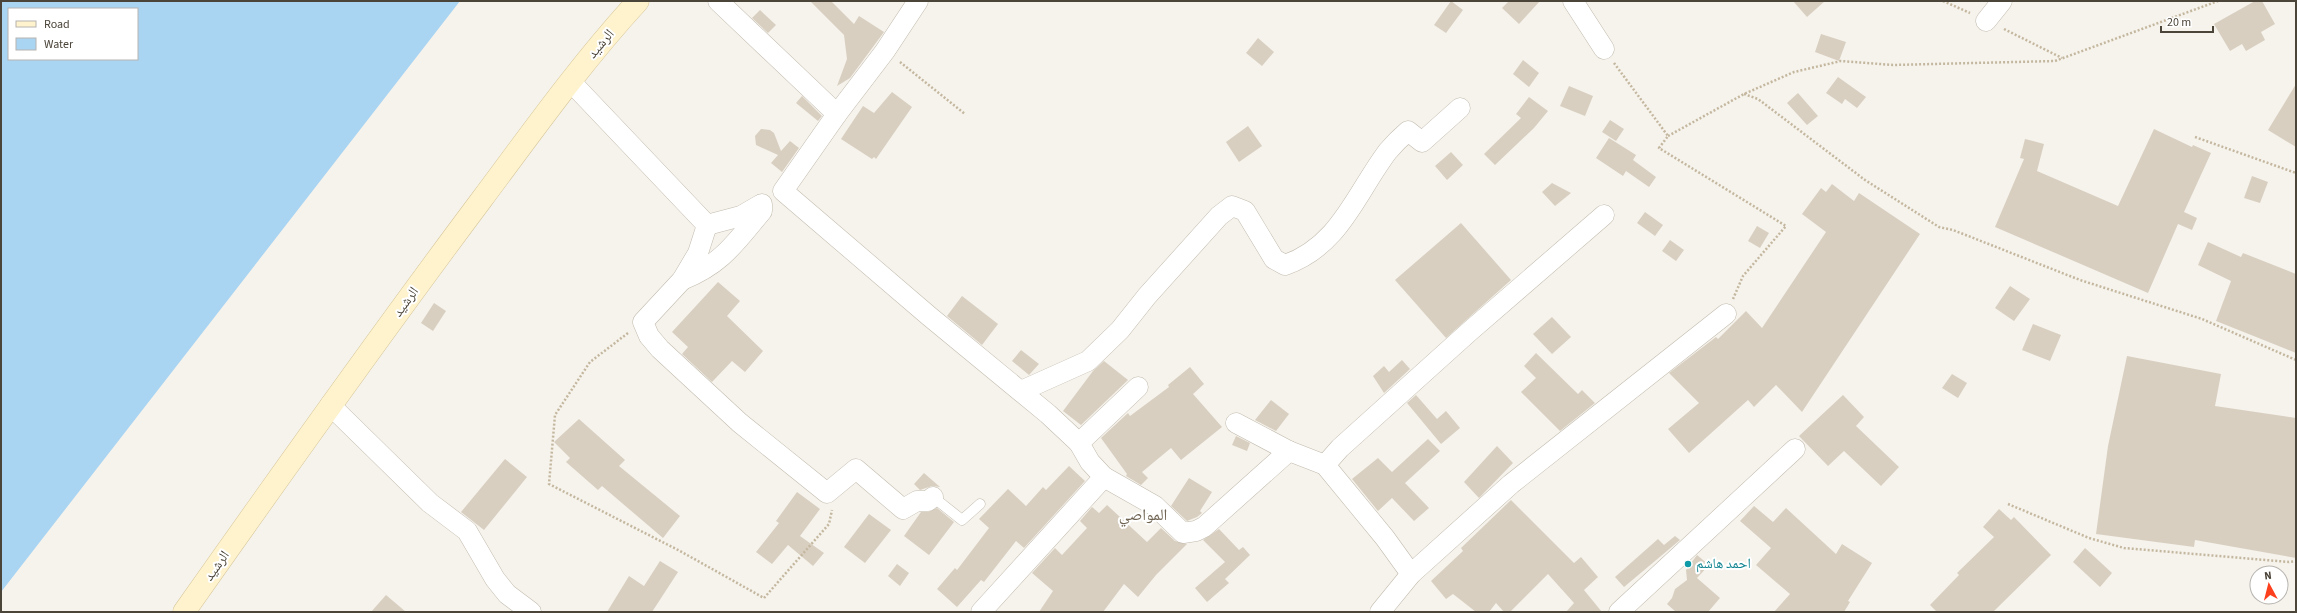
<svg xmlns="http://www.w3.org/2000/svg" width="2297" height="613" viewBox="0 0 2297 613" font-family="'Source Sans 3','Noto Naskh Arabic',sans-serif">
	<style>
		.water { fill: #a9d4f2; fill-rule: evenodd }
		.building { fill: #d8cfc1 }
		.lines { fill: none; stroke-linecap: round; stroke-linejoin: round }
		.lane-casing { stroke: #c2bbae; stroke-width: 11 }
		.street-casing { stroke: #c2bbae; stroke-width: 21 }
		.secondary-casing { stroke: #d6c79b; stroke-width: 23 }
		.path { stroke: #c4b79f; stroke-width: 2.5; stroke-dasharray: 2 2; stroke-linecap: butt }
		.lane { stroke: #fff; stroke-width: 10 }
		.street { stroke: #fff; stroke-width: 20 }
		.secondary { stroke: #fff3cd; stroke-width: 22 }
		.culture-dot { fill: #0f9aa8; stroke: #fff; stroke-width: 1.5 }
		.labels { text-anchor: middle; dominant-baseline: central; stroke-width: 4; stroke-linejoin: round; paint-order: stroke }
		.street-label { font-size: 14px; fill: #4b4439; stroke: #fff }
		.culture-label { font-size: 14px; fill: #0d838f; stroke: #fff; text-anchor: start }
		.quarter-label { font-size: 16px; fill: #6e6250; stroke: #fff }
	</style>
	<rect width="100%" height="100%" fill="#f6f3ec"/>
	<path class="water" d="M1 1H460L1 592ZM9 9H137V59H9Z"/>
	<g class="building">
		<path d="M810 1H831L854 24 859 16 884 32 850 78 837 86 847 59 844 35Z"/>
		<path d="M1451 1 1463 10 1446 33 1434 25Z"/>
		<path d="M1509 1H1540L1519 24 1502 8Z"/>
		<path d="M1793 1H1825L1807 17Z"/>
		<path d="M2255 1H2262L2275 24 2261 32 2265 40 2246 51 2242 44 2230 51 2214 24Z"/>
		<path d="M760 10 776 25 768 33 752 18Z"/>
		<path d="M1821 34 1846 42 1839 61 1815 52Z"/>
		<path d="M1258 38 1274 52 1262 66 1246 53Z"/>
		<path d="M1523 60 1539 73 1529 87 1513 74Z"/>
		<path d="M1838 77 1866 97 1857 108 1845 99 1842 104 1826 93Z"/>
		<path d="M2296 84V147L2268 130Z"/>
		<path d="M1569 86 1593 96 1585 116 1560 106Z"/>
		<path d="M892 92 912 107 876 159 874 157 872 159 841 139 863 106 874 113Z"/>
		<path d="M1798 93 1818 116 1807 125 1787 103Z"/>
		<path d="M802 96 822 116 818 121 796 103Z"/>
		<path d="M1529 97 1548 111 1534 128 1495 165 1484 154 1521 118 1516 114Z"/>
		<path d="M1610 120 1624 129 1616 141 1602 132Z"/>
		<path d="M1248 126 1262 146 1239 162 1226 142Z"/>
		<path d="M761 129 770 130 774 133 781 151 790 141 799 148 782 172 771 163 778 155 756 145 755 136Z"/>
		<path d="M2154 129 2192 147 2193 145 2211 153 2184 212 2197 218 2192 230 2178 224 2148 293 1995 227 2024 159 2020 158 2025 139 2044 144 2037 171 2118 206Z"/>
		<path d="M1609 138 1636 155 1633 160 1656 177 1649 187 1626 171 1623 176 1596 158Z"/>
		<path d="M1451 152 1463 165 1447 180 1435 166Z"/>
		<path d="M2252 176 2268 182 2260 203 2244 198Z"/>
		<path d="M1552 183 1571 193 1555 206 1542 192Z"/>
		<path d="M1832 184 1854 201 1859 193 1920 234 1802 412 1776 385 1754 407 1748 400 1689 453 1668 429 1699 403 1669 373 1716 337 1718 339 1746 311 1762 328 1826 232 1802 214 1821 188 1826 192Z"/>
		<path d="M1645 212 1663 225 1655 236 1637 223Z"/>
		<path d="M1461 223 1511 280 1446 338 1395 280Z"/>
		<path d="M1757 226 1769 233 1760 248 1748 241Z"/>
		<path d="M1670 240 1684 250 1676 261 1662 251Z"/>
		<path d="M2208 242 2241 257 2243 253 2296 274V353L2216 321 2231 281 2198 265Z"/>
		<path d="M718 282 740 301 727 316 763 351 745 372 732 361 712 382 682 354 688 347 672 332Z"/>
		<path d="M2010 286 2030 299 2014 321 1995 308Z"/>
		<path d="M962 296 998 324 982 345 947 316Z"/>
		<path d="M434 303 446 311 433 331 421 323Z"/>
		<path d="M1552 317 1571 337 1552 354 1533 334Z"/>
		<path d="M2033 324 2061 335 2050 361 2022 350Z"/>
		<path d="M1021 350 1039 364 1029 375 1012 361Z"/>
		<path d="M1536 353 1578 394 1582 390 1595 403 1560 431 1521 392 1536 378 1524 366Z"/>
		<path d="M2127 356 2221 374 2215 406 2296 418V558L2195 540 2194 547 2096 534 2108 446Z"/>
		<path d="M1402 360 1410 369 1384 393 1373 376 1384 366 1389 372Z"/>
		<path d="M1104 361 1128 380 1081 425 1063 411 1093 371Z"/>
		<path d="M1190 367 1204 384 1193 394 1222 427 1181 460 1171 448 1142 472 1148 478 1141 485 1126 476 1127 474 1101 438 1128 413 1130 416 1169 387 1168 385Z"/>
		<path d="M1952 374 1967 383 1958 398 1942 388Z"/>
		<path d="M1416 395 1437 419 1446 411 1460 428 1441 444 1407 403Z"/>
		<path d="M1843 395 1864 417 1856 426 1899 467 1881 486 1844 451 1828 466 1799 436Z"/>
		<path d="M1271 400 1289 414 1276 431 1255 420Z"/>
		<path d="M579 419 625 460 619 466 680 516 663 538 602 486 598 490 566 462 570 458 554 442Z"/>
		<path d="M1236 436 1250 443 1247 451 1232 445Z"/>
		<path d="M1428 439 1440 451 1405 483 1429 508 1414 521 1392 498 1378 511 1352 479 1378 458 1392 472Z"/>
		<path d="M1497 446 1513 463 1479 498 1464 482Z"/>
		<path d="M505 459 527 477 484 530 461 512Z"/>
		<path d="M1069 466 1085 481 1024 548 1016 541 984 582 981 580 957 607 937 589 955 568 957 570 989 528 979 519 1008 489 1026 506 1043 487 1046 490Z"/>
		<path d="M924 473 940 487 932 486 920 490 914 484Z"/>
		<path d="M1189 478 1212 492 1200 511 1202 513 1197 517 1187 521 1171 506Z"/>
		<path d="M797 492 820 509 800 536 824 553 813 566 788 545 772 564 756 552 779 523 776 521Z"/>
		<path d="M1511 500 1574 563 1581 557 1598 577 1584 590 1602 612H1566L1574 603 1548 574 1510 612H1504L1496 603 1489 612H1476L1453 594 1446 599 1431 581 1463 551 1461 548Z"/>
		<path d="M1107 505 1147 542 1161 528 1175 541 1187 544 1156 575 1138 597 1124 584 1103 612H1039L1053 591 1032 573 1055 548 1062 555 1087 528 1080 521 1092 507 1099 513Z"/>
		<path d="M1754 506 1773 522 1786 508 1836 554 1842 544 1872 563 1848 601 1850 602 1844 612H1774L1790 594 1756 565 1771 548 1740 521Z"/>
		<path d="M937 508 954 522 929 555 904 536 921 512H928Z"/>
		<path d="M1999 509 2011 520 2014 517 2051 555 1993 612H1937L1930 605 1959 575 1957 573 1994 537 1983 527Z"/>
		<path d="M869 514 891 530 865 563 844 547Z"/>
		<path d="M1219 529 1239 550 1243 547 1250 555 1225 579 1229 583 1207 602 1195 588 1225 562 1203 540Z"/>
		<path d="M1675 536 1680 540 1624 587 1615 577 1658 539 1664 545Z"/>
		<path d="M2085 548 2112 573 2100 587 2073 562Z"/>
		<path d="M1697 555 1709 565 1697 578 1720 598 1708 612H1676L1667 604 1672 598 1675 589 1687 580 1686 570Z"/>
		<path d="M660 561 678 572 652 612H607L629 576 644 586Z"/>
		<path d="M897 564 909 573 900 586 888 576Z"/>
		<path d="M386 595 406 612H371Z"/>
	</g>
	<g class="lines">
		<g class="lane-casing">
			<path id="lane" d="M933 497 962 520 980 504"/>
		</g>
		<g class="street-casing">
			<g id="street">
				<path d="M718 1 837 114 783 191 929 316 1048 414 1079 443 1090 462 1104 477 1155 506 1183 533 1196 531 1204 527 1289 451"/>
				<path d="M1573 1 1604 49"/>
				<path d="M1986 21 2002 1"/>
				<path d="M571 82 707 225 698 253 682 280 643 322 649 336 660 349 740 423 827 493 856 469 903 509 917 501H928L933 497"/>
				<path d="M837 114 885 51 918 1"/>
				<path d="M707 225 741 216 760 205"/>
				<path d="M682 280C722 264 735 243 762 211V204"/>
				<path d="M1021 391 1088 361 1120 330 1147 296 1219 216 1232 206 1245 211 1274 259 1285 265C1340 246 1356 193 1388 151 1394 144 1401 137 1408 131L1422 142 1460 108"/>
				<path d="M330 405 430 503 467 531 495 579 507 594 531 612"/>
				<path d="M1236 423 1289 451 1325 465 1385 538 1411 574"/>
				<path d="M1079 443 1138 387"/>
				<path d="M1325 465 1340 448 1470 331 1604 215"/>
				<path d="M981 612 1104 477"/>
				<path d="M1380 612 1411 574 1511 484 1726 314"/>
				<path d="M1619 612 1795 449"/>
			</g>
		</g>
		<g class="secondary-casing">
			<path id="secondary" d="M184 612C282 473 380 335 482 199 532 132 581 63 638 1"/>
		</g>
		<g class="path">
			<path d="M1943 1 1970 13"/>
			<path d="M2004 29 2062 58"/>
			<path d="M900 62 965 114"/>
			<path d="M1614 63 1668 136 1659 148 1786 226 1743 276 1733 299"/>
			<path d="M1744 94 1758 99 1865 180 1939 227 1953 230 2080 280 2202 319 2296 360"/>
			<path d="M1668 136 1744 94 1794 72 1841 61 1893 65 2055 61 2218 1"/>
			<path d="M2195 137 2296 173"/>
			<path d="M628 333 590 362 555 415 549 484 680 551 764 598 829 524 832 510"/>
			<path d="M2008 504 2089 538 2124 548 2289 562 2296 561"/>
		</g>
		<use href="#lane" class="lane"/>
		<use href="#street" class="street"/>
		<use href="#secondary" class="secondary"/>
	</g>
	<circle class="culture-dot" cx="1688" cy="564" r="4"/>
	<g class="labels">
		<g class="street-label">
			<text transform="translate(601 44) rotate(-50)">الرشيد</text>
			<text transform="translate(406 302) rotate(-54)">الرشيد</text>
			<text transform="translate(217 566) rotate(-55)">الرشيد</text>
		</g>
		<g class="culture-label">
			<text x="1696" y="564">احمد هاشم</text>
		</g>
		<g class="quarter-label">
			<text x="1143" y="515">المواصي</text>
		</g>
	</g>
	<rect width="2297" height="613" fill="none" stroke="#4b4439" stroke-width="4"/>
	<rect x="8" y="8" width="130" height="52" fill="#ffffff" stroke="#b7b4b0"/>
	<rect x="16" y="21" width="20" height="6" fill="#fff3cd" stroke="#b7b4b0"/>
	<text x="44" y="28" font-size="12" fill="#4b4439">Road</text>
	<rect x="16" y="38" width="20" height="12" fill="#a9d4f2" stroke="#b7b4b0"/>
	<text x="44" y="48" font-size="12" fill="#4b4439">Water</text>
	<g transform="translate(2269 585) rotate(353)"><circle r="19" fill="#ffffff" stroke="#b7b4b0"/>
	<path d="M0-3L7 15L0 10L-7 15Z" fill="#fc3f1d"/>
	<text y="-6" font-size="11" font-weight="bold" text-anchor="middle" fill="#4b4439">N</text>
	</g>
	<path d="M2161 26v6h52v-6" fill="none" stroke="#4b4439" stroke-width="2"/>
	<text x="2167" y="26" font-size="12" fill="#4b4439" stroke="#ffffff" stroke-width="3" paint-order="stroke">20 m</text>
</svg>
